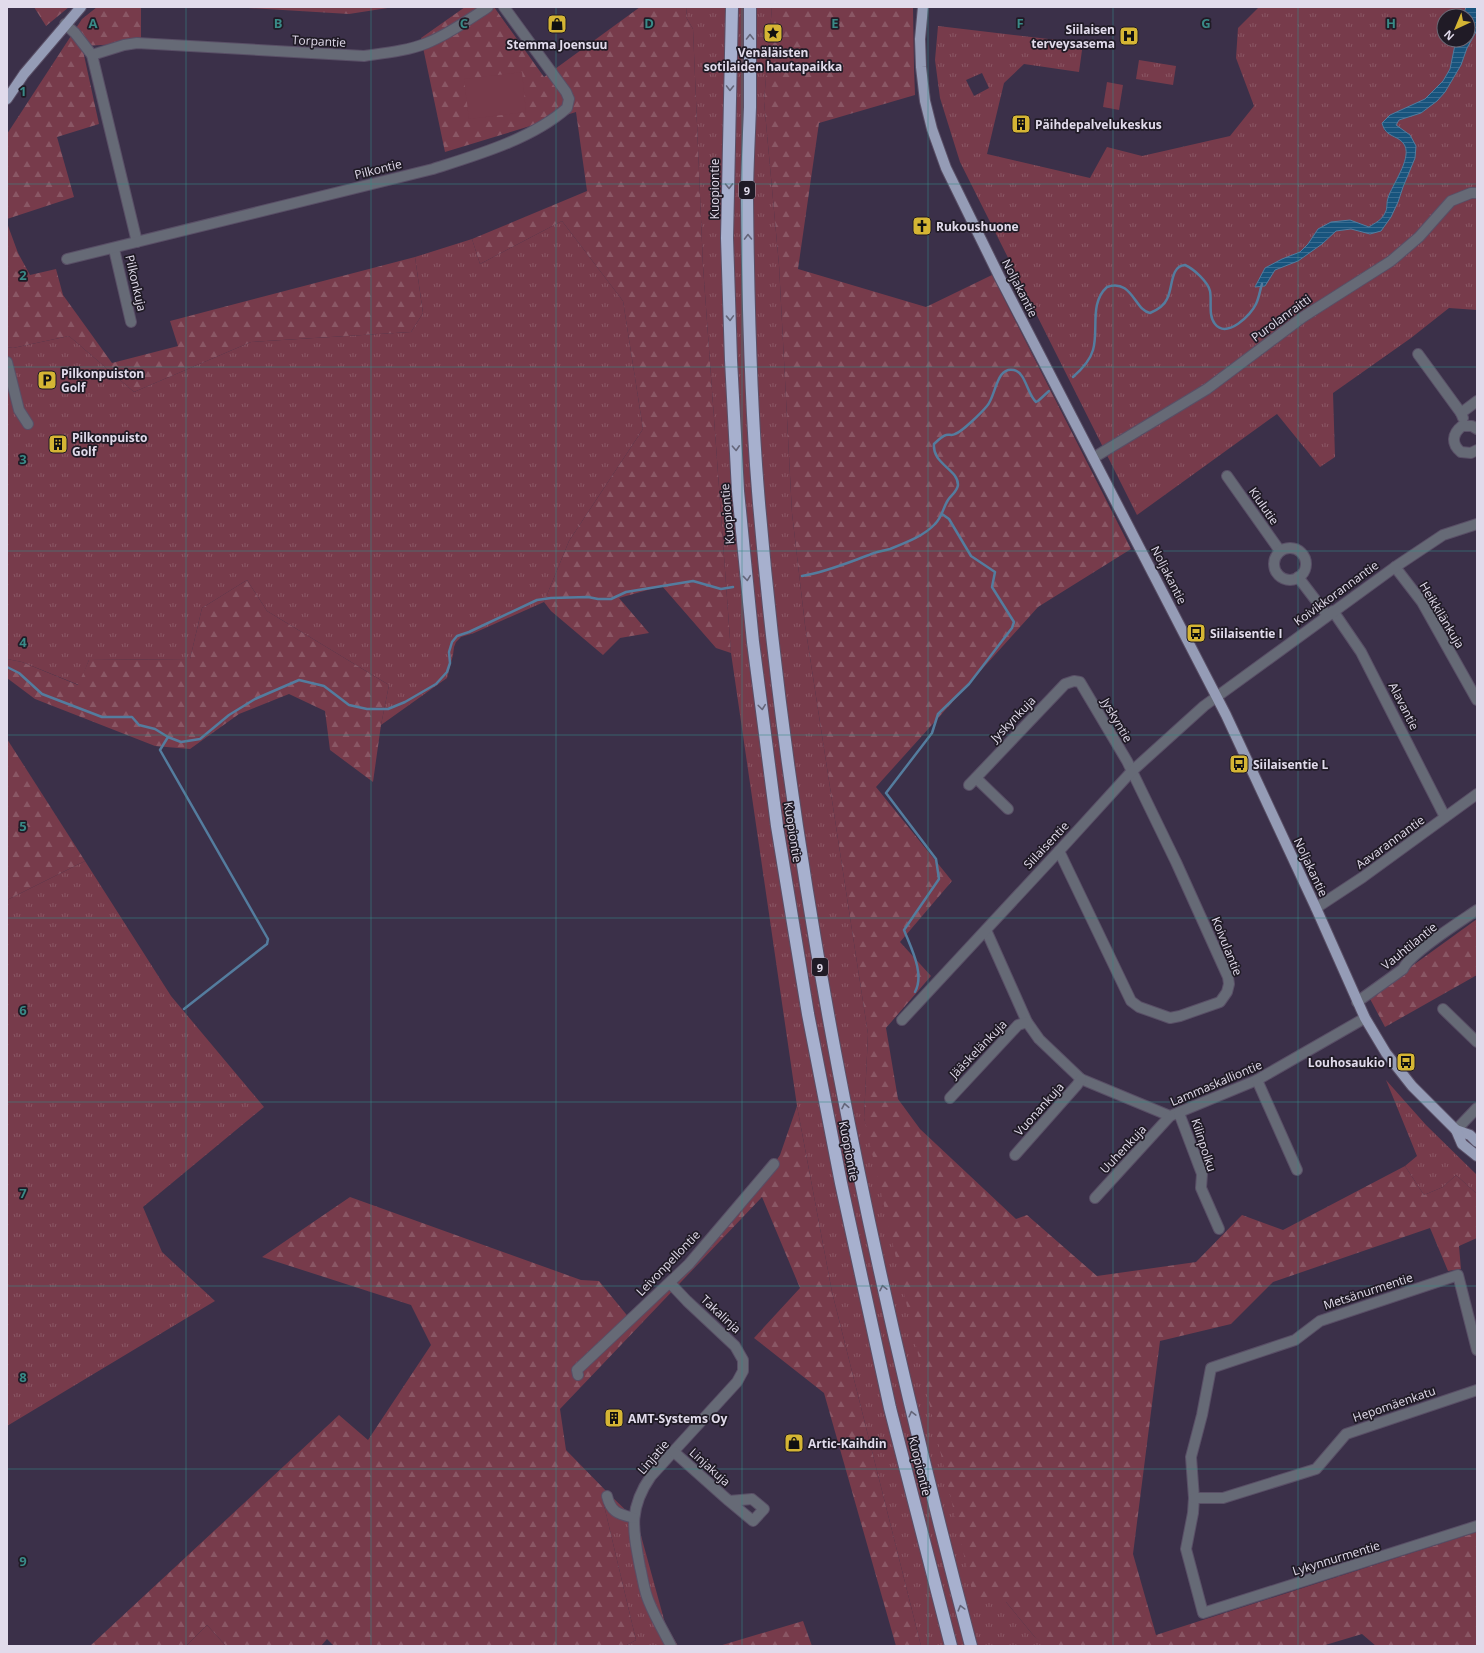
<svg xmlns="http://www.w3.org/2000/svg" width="1484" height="1653" viewBox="0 0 1484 1653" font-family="'Open Sans',sans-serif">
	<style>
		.grass { fill: url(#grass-tufts); fill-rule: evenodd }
		.forest { fill: url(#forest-firs) }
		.pitch { fill: #773b4b }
		.water { fill: url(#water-rules); stroke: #547c9e }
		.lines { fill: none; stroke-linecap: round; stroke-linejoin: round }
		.stream { stroke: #547c9e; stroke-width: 2.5 }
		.minor-casing { stroke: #594f66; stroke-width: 12 }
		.major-casing { stroke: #594f66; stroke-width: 12 }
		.highway-casing { stroke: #594f66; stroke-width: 14 }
		.minor { stroke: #666a76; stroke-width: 10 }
		.major { stroke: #959cb6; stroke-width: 10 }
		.highway { stroke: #a7b0ce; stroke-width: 12 }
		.rail { stroke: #b1aabd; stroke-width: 2.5; stroke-dasharray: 6 3; stroke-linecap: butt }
		.oneway { stroke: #64667a }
		.grid { fill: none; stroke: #398a87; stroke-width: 1; stroke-opacity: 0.55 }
		.labels { text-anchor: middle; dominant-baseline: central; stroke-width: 3.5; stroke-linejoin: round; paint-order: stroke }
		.shield { fill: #201b26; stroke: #a7a1b0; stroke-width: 1 }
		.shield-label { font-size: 11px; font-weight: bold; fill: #e1dbeb }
		.poi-label { font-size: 12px; font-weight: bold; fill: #e1dbeb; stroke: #201b26; text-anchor: start }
		.street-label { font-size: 12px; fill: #e1dbeb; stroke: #201b26 }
		.grid-label { font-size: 13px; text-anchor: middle; font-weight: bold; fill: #398a87; stroke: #201b26; stroke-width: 3.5; stroke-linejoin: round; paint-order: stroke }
	</style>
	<defs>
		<pattern id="grass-tufts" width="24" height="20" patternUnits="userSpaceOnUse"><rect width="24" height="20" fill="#773b4b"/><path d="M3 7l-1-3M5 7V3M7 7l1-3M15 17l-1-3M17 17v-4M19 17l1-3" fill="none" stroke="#8a5765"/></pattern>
		<pattern id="forest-firs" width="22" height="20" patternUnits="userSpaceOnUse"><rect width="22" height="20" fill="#773b4b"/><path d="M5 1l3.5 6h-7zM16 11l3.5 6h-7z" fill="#8a5765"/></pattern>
		<pattern id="water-rules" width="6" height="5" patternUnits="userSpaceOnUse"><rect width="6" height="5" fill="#18547d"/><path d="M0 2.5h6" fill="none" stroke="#396c90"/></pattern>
	</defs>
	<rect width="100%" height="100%" fill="#3b3049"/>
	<g class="grass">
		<path d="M687 7H772L764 101 779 265 792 513 805 625 868 1034 864 1118 1006 1602 1034 1636 1047 1646H921L832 1292 797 1106 731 653 703 266 693 29 686 17Z"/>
		<path d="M1259 7H1466L1463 16H1444V40H1456L1450 69 1443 81 1425 99 1390 115 1384 130C1390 136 1401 137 1405 146 1411 160 1392 185 1388 198 1386 203 1387 209 1385 213 1382 220 1375 223 1369 227L1350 220 1318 229 1308 244 1300 252 1282 259 1265 268 1255 287 1265 286 1274 270 1298 261 1322 244 1336 231 1351 229 1370 234 1398 202 1403 187 1415 158 1396 125 1399 120 1421 113 1437 101 1445 92 1461 65 1467 48 1477 28V310L1449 308 1411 338 1333 393 1335 457 1320 467 1277 414 1137 515 960 162 940 98 935 60 938 26 1083 43 1079 72 1024 64 1004 83 987 154 1090 178 1107 147 1142 156 1230 136 1254 106 1236 58 1238 28ZM982 73 989 88 974 96 966 80Z"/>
		<path d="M1139 60 1176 66 1173 85 1136 79Z"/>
		<path d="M562 221 623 301 643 429 569 541 544 602 474 633 461 637 456 642 454 647 453 655 447 678 381 725 389 685 267 611 247 580 202 608 190 659 89 660 79 685 22 662 7 659V347L13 348 69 336 134 392 251 342 411 332 423 313 415 257 472 239 480 264ZM63 436 66 447 52 451 50 440Z"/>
		<path d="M85 861 171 996 264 1107 143 1207 162 1252 215 1301 7 1426V900Z"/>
		<path d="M1386 1080 1426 1125 1477 1175V1194L1456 1175 1443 1187 1424 1195 1405 1166 1417 1156Z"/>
		<path d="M610 1495 637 1521 665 1623 678 1646H625L636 1640 603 1501Z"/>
	</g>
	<g class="forest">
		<path d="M34 7H69L46 26Z"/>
		<path d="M97 7H141V43L82 46 99 124 57 137 74 197 7 219V134L82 19Z"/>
		<path d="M233 7H394L349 14Z"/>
		<path d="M465 7H494L544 77 640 7H687L686 17 693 29 703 266 731 653 716 648 662 586 619 598 649 633 620 638 603 655 551 611 544 602 569 541 643 429 623 301 562 221 480 264 472 239 587 191 576 112 445 152 421 38Z"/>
		<path d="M772 7H913L914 68 915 95 819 123 798 269 926 307 992 275 1131 549 1038 607 876 787 952 881 900 942 931 976 886 1028 898 1099 920 1129 1016 1219 1027 1215 1097 1276 1196 1262 1242 1215 1283 1230 1405 1166 1424 1195 1443 1187 1456 1175 1477 1194V1238L1459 1246 1461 1269 1448 1271 1430 1228 1273 1282 1231 1324 1160 1341 1133 1554 1156 1635 1477 1532V1646H1376L1362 1634 1322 1646H1045L1034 1636 1006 1602 974 1599 864 1118 868 1034 805 625 792 513 779 265 764 101Z"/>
		<path d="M7 223 18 253 30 275 56 269 63 295 112 363 178 346 170 321 415 257 423 313 411 332 251 342 134 392 69 336 13 348 7 347Z"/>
		<path d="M247 580 267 611 389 685 381 725 373 782 330 750 325 711 289 694 239 714 190 749 155 746 35 699 7 678V659L22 662 78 685 89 660 190 659 202 608Z"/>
		<path d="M7 739 85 861 7 900Z"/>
		<path d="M1477 919V975L1385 1027 1369 997Z"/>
		<path d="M797 1106 832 1292 921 1646H896L824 1393 754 1338 800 1288 762 1197 560 1409 566 1450 610 1495 603 1501 636 1640 625 1646H334L327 1639 321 1646H226L207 1625 186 1646H90L339 1415 368 1440 431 1345 411 1305 262 1257 350 1197 581 1280 599 1281 630 1319 670 1283 774 1164 780 1155Z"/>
		<path d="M803 1621 812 1646H719Z"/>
	</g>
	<g class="pitch">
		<path d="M522 72 526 112 469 119 464 79Z"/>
		<path d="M1107 82 1123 85 1119 110 1103 107Z"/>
		<path d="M207 1625 226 1646H186Z"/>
	</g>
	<path class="water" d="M1466 7H1477V30L1467 48 1461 65 1445 92 1437 101 1421 113 1399 120 1396 125 1410 135 1416 146 1415 158 1403 187 1398 202 1391 217 1381 231 1370 234 1351 229 1336 231 1322 244 1298 261 1275 270 1265 286 1255 287 1265 268 1282 259 1300 252 1308 244 1318 229 1331 222 1350 220 1369 227C1375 223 1382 220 1385 213 1388 209 1386 203 1388 198 1392 185 1411 160 1405 146 1399 134 1386 139 1382 123L1390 115 1425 99 1443 81 1450 69 1456 40H1468V16H1463Z"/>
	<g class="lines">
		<g class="stream">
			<path d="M1073 377C1081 370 1090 361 1093 350 1099 330 1089 303 1107 287 1132 278 1135 311 1150 313 1157 310 1164 306 1167 299 1173 288 1170 266 1185 265 1194 269 1208 282 1210 291 1212 301 1208 316 1215 324 1227 339 1251 315 1256 304 1259 298 1260 290 1262 284"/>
			<path d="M802 576C826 572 847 563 869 555 875 552 883 551 890 549 905 543 924 536 935 524 942 517 943 508 948 500 951 495 957 492 958 485 958 469 932 464 934 444 937 441 942 436 946 435 949 434 952 436 955 434 962 432 982 412 987 406 996 396 996 366 1014 370 1026 373 1027 394 1036 402L1038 401 1049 391"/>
			<path d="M7 667 19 673 42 694 102 717H132L139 725 155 729 168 737 181 742 200 739 229 715 255 699 299 680 324 686 349 705 367 709H388L405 702 436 684 447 672 450 663 449 652 452 642 457 636 469 632 537 600 551 598 588 597 598 599H611L626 592 693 581 721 589 733 587"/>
			<path d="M168 737 160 750 268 939 267 944 184 1009"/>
			<path d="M915 992C925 974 911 948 904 930L939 879 936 859 886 793 932 733 938 714 969 684 1012 628 1014 622 992 587 995 572 971 556 949 519 942 514"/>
		</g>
		<g class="minor-casing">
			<g id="minor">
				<path d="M65 24 75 33 92 55 137 242"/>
				<path d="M92 55 124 45 137 43 364 56C385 53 407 51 427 43 449 34 468 20 488 7"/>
				<path d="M114 249 131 322"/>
				<path d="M67 259 433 169C477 155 532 139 567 108L569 99 566 92 504 7"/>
				<path d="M1418 354 1461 413"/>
				<path d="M7 362 19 410 28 424"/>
				<path d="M1463 418 1461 413 1477 401"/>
				<path d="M1477 429 1472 426H1462C1452 434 1451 444 1461 452L1471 453 1477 450"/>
				<path d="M1093 458 1207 389 1303 317 1391 261 1419 237 1451 201 1471 193H1477"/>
				<path d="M1227 476 1280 551"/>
				<circle cx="1290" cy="564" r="16"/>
				<path d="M1395 567 1422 602 1477 700"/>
				<path d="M1298 577 1327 615"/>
				<path d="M1333 611 1361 652 1445 817"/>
				<path d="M976 778 1008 809"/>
				<path d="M969 785 1065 684 1074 681 1080 682 1127 761 1176 862 1228 977 1229 984 1227 992 1220 1002 1180 1016 1170 1018 1139 1007 1131 1001 1059 851"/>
				<path d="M1316 908 1363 877 1477 794"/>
				<path d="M986 930 1027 1022 1039 1039 1081 1079 1170 1116 1257 1080 1365 1018"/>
				<path d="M1357 1002 1403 969C1410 953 1461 921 1477 910"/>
				<path d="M1443 1009 1477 1042"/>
				<path d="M902 1020 1059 851 1131 772 1204 706 1395 567 1443 535 1477 524"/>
				<path d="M1257 1080 1297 1170"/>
				<path d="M950 1098 1018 1025 1027 1022"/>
				<path d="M1179 1113 1202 1174 1201 1188 1219 1229"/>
				<path d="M1456 1130 1477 1108"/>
				<path d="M1015 1155 1077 1085 1081 1079"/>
				<path d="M1095 1198 1170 1116"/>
				<path d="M670 1283 687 1301 735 1346 743 1360V1371L737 1382 651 1476C628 1509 633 1530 640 1567 643 1579 644 1591 649 1602 655 1617 664 1632 671 1646"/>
				<path d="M1477 1350 1458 1275 1320 1321 1295 1340 1211 1368 1202 1415 1191 1457 1194 1498 1193 1513 1186 1549 1203 1613 1477 1526"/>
				<path d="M578 1375 577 1370 689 1264 774 1164"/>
				<path d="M674 1452 729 1501 753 1521 764 1509 752 1499 729 1501"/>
				<path d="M607 1496C611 1513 619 1514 634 1518"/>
				<path d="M1194 1498H1223L1316 1469 1346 1434 1477 1390"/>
			</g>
		</g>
		<g class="major-casing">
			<g id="major">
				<path d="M923 7 920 39 921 67 925 101 932 129 946 168 999 276 1226 715 1316 908 1365 1018 1386 1053 1412 1086 1456 1130 1470 1135 1477 1142"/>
				<path d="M7 99 24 74 81 7"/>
				<path d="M1456 1130 1462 1144 1477 1156"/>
			</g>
		</g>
		<g class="highway-casing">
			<g id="highway">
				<path d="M732 7 727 238 731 360 738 491 753 642 777 826 808 1014 841 1183 890 1408 951 1646"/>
				<path d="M750 7C750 40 750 74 750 107 749 138 747 168 747 199 748 296 750 394 758 491 790 882 871 1267 971 1646"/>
			</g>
		</g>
		<use href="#minor" class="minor"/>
		<use href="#major" class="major"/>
		<use href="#highway" class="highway"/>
		<path class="rail" d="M7 1645V1646"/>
	</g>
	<defs><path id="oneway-chevron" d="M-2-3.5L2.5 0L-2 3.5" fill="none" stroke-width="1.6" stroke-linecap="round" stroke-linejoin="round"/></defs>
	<g class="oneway">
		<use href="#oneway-chevron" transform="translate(750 37) rotate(-90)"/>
		<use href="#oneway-chevron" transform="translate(730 88) rotate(91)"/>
		<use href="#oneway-chevron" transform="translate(729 186) rotate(89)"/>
		<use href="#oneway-chevron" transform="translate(748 237) rotate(-91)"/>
		<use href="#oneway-chevron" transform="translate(730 318) rotate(88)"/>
		<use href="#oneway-chevron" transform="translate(736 448) rotate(87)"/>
		<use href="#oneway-chevron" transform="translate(747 578) rotate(84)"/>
		<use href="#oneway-chevron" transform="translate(762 707) rotate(83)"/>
		<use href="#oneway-chevron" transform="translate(845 1106) rotate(-101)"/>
		<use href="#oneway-chevron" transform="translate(883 1288) rotate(-102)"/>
		<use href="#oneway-chevron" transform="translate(912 1414) rotate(-104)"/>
		<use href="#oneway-chevron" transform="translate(961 1608) rotate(-105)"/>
	</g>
	<path class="grid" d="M186 7V1646M371 7V1646M556 7V1646M742 7V1646M928 7V1646M1113 7V1646M1298 7V1646M7 184H1477M7 367H1477M7 551H1477M7 735H1477M7 918H1477M7 1102H1477M7 1286H1477M7 1469H1477"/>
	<defs>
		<g id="shop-square" transform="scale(1)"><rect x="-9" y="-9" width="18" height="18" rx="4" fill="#d5b534" stroke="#201b26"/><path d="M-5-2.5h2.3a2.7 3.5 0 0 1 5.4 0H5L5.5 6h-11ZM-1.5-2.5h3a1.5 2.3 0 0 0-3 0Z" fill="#111"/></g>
		<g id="sight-square" transform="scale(1)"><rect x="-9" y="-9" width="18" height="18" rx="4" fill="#d5b534" stroke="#201b26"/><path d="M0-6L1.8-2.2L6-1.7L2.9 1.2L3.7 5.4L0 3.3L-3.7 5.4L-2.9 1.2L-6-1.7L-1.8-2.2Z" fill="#111"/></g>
		<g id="hospital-square" transform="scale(1)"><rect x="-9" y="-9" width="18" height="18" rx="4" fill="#d5b534" stroke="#201b26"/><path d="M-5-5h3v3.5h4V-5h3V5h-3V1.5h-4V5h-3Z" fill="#111"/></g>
		<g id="building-square" transform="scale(1)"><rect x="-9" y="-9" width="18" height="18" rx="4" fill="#d5b534" stroke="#201b26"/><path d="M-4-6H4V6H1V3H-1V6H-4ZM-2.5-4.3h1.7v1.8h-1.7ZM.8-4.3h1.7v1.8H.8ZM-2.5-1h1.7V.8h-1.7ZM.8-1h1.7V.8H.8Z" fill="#111"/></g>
		<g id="church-square" transform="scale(1)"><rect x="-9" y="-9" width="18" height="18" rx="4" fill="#d5b534" stroke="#201b26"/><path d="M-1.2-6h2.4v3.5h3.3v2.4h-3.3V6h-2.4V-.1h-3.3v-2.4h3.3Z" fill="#111"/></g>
		<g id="parking-square" transform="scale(1)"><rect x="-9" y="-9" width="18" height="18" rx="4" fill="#d5b534" stroke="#201b26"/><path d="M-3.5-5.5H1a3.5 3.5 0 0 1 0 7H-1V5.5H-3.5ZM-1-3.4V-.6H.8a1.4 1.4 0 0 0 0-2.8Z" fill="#111"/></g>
		<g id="bus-square" transform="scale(1)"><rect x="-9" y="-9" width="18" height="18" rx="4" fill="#d5b534" stroke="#201b26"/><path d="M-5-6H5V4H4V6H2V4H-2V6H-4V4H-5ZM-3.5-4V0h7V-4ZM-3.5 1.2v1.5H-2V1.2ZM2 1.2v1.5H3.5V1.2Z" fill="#111"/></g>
	</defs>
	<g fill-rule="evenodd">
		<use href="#shop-square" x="557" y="24"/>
		<use href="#sight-square" x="773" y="33"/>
		<use href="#hospital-square" x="1129" y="36"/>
		<use href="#building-square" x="1021" y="124"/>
		<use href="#church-square" x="922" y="226"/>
		<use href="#parking-square" x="47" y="380"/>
		<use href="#building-square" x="58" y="444"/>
		<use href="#bus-square" x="1196" y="633"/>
		<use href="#bus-square" x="1239" y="764"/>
		<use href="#bus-square" x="1406" y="1062"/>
		<use href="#building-square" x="614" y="1418"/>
		<use href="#shop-square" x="794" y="1443"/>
	</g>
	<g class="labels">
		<g class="shield">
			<rect x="739" y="181" width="16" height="18" rx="3"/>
			<rect x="812" y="958" width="16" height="18" rx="3"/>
		</g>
		<g class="shield-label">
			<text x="747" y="190">9</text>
			<text x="820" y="967">9</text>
		</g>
		<g class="poi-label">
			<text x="1115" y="29" text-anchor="end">Siilaisen<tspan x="1115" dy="14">terveysasema</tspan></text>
			<text x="557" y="44" text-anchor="middle">Stemma Joensuu</text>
			<text x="773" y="52" text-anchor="middle">Venäläisten<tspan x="773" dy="14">sotilaiden hautapaikka</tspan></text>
			<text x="1035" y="124">Päihdepalvelukeskus</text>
			<text x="936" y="226">Rukoushuone</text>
			<text x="61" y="373">Pilkonpuiston<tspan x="61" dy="14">Golf</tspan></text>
			<text x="72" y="437">Pilkonpuisto<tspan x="72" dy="14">Golf</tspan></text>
			<text x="1210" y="633">Siilaisentie I</text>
			<text x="1253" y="764">Siilaisentie L</text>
			<text x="1392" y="1062" text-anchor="end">Louhosaukio I</text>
			<text x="628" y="1418">AMT-Systems Oy</text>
			<text x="808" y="1443">Artic-Kaihdin</text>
		</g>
		<g class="street-label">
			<text transform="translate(319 41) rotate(3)">Torpantie</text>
			<text transform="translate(378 169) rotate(-14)">Pilkontie</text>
			<text transform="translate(714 189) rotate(-90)">Kuopiontie</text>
			<text transform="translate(136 283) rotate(77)">Pilkonkuja</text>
			<text transform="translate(1020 288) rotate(63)">Noljakantie</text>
			<text transform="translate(1281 318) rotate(-36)">Purolanraitti</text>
			<text transform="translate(1264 506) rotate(55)">Kiulutie</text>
			<text transform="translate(727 514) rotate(-95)">Kuopiontie</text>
			<text transform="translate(1169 575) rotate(63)">Noljakantie</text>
			<text transform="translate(1336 593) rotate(-36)">Koivikkorannantie</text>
			<text transform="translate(1442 615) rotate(59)">Heikkilänkuja</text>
			<text transform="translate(1404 706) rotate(63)">Alavantie</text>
			<text transform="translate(1013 719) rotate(-46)">Jyskynkuja</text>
			<text transform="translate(1117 720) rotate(60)">Jyskyntie</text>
			<text transform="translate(793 832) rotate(81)">Kuopiontie</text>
			<text transform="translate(1390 842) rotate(-36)">Aavarannantie</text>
			<text transform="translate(1046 845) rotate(-47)">Siilaisentie</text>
			<text transform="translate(1311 867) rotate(65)">Noljakantie</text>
			<text transform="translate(1227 946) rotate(68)">Koivulantie</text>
			<text transform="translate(1409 946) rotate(-39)">Vauhtilantie</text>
			<text transform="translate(978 1049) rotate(-46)">Jääskelänkuja</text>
			<text transform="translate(1216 1083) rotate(-23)">Lammaskalliontie</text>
			<text transform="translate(1039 1109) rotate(-48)">Vuonankuja</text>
			<text transform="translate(1204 1145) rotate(72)">Kilinpolku</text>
			<text transform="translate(1123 1149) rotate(-47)">Uuhenkuja</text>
			<text transform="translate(849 1151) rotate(79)">Kuopiontie</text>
			<text transform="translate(668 1263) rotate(-46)">Leivonpellontie</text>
			<text transform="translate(1368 1291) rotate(-18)">Metsänurmentie</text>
			<text transform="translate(721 1314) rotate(43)">Takalinja</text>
			<text transform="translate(1394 1404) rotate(-19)">Hepomäenkatu</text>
			<text transform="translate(653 1457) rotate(-49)">Linjatie</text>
			<text transform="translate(920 1466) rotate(76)">Kuopiontie</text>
			<text transform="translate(710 1467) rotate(42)">Linjakuja</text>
			<text transform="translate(1336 1558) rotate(-17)">Lykynnurmentie</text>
		</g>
	</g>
	<g class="grid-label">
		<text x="93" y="28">A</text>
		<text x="278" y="28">B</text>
		<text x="464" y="28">C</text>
		<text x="649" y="28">D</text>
		<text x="835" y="28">E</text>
		<text x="1020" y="28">F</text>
		<text x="1206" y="28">G</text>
		<text x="1391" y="28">H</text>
		<text x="23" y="96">1</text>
		<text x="23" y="280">2</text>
		<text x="23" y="464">3</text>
		<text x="23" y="647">4</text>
		<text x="23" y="831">5</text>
		<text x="23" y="1015">6</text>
		<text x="23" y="1198">7</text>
		<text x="23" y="1382">8</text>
		<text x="23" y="1566">9</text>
	</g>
	<rect width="1484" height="1653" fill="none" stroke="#e1dbeb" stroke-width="16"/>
	<g transform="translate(1456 28) rotate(224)"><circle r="19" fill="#201b26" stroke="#6d6875"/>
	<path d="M0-3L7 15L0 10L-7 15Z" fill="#d5b534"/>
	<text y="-6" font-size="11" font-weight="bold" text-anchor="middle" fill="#e1dbeb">N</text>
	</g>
</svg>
